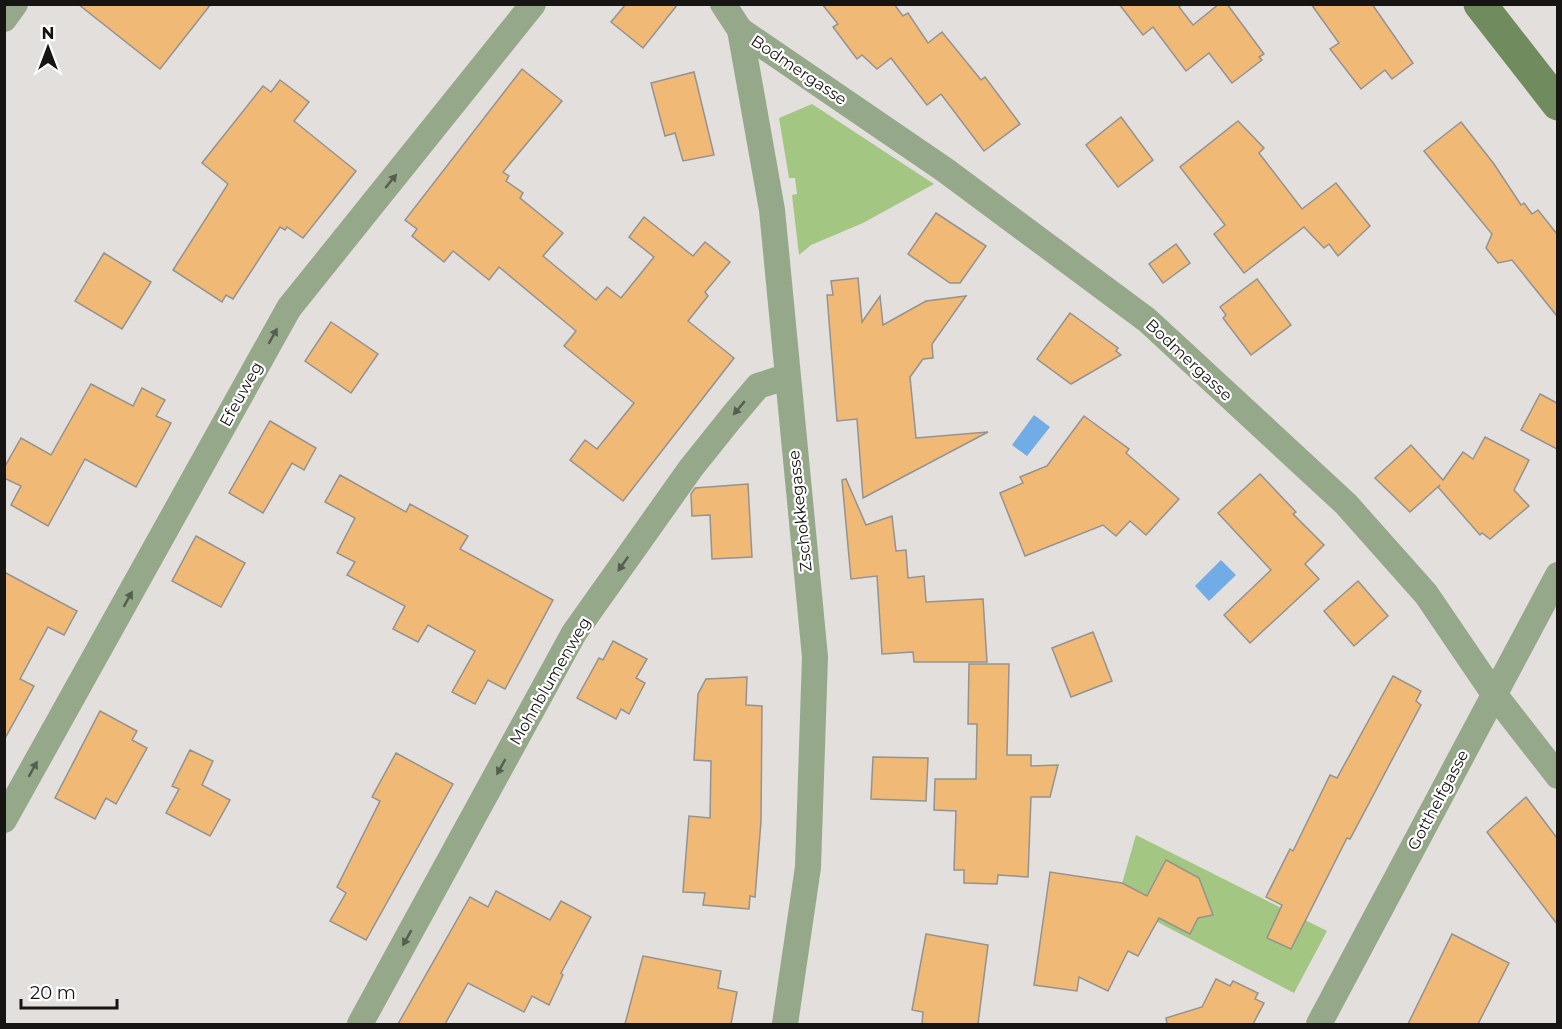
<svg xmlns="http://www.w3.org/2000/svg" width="1562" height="1029" viewBox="0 0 1562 1029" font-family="Montserrat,sans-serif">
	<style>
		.green { fill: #a3c783 }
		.water { fill: #72ace7 }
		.building { fill: #f1b976; stroke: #95928f; stroke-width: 1.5 }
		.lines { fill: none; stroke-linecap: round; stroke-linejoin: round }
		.street { stroke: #95a88a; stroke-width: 26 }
		.secondary { stroke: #708c5f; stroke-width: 33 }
		.oneway { fill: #565e4f }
		.labels { text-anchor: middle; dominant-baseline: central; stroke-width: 4.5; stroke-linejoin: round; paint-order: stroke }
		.street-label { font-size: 16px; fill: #161514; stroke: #fff }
	</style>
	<rect width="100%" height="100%" fill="#e2dfdc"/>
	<g class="green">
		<path d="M812 104 934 184 863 223 811 245 799 255 792 195 797 194 795 178H789L779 118Z"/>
		<path d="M1136 835 1327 931 1294 993 1117 901Z"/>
	</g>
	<g class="water">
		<path d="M1034 415 1050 427 1027 456 1012 445Z"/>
		<path d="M1221 560 1236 575 1209 601 1195 586Z"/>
	</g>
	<g class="building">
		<path d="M78 4H211L160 69Z"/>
		<path d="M626 4H678L643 48 611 22Z"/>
		<path d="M822 4H894L903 16 908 13 928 43 942 32 981 80 985 77 1020 124 984 151 941 94 927 105 891 58 877 69 862 55 857 59 833 27 838 24Z"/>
		<path d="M1119 4H1183L1179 7 1193 25 1219 4H1227L1264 54 1259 57 1262 60 1232 83 1209 53 1186 71 1153 27 1143 35Z"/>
		<path d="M1311 4H1372L1413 63 1392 79 1385 70 1361 89 1330 49 1339 43Z"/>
		<path d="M522 69 562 101 503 172 509 176 506 181 523 193 520 198 563 233 543 256 596 300 607 287 621 298 654 257 629 237 644 217 693 256 705 242 730 262 705 292 708 296 688 321 734 358 623 501 570 460 585 440 597 449 634 403 564 346 576 331 499 267 489 280 453 251 444 262 412 236 417 229 405 220Z"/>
		<path d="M694 72 714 155 683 161 675 133 665 136 651 83Z"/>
		<path d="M280 80 309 102 294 121 356 171 303 238 287 227 285 230 280 227 233 299 226 295 222 302 173 270 228 184 202 163 263 86 271 92Z"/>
		<path d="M1121 117 1153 160 1118 187 1086 145Z"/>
		<path d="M1238 121 1264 148 1259 153 1302 209 1336 183 1370 226 1338 256 1329 244 1324 248 1304 227 1244 273 1214 234 1225 225 1180 167Z"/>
		<path d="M1461 122 1494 164 1521 205 1524 203 1532 214 1538 210 1557 234V316L1512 260 1498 263 1486 248 1492 234 1424 151Z"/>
		<path d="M936 213 986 246 960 283H950L908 254Z"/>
		<path d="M1176 244 1190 263 1163 283 1149 264Z"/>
		<path d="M104 253 151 282 122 329 75 301Z"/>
		<path d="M858 278 862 322 880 296 883 325 926 301 966 296 932 344 933 358 923 359 910 377 916 438 988 432 863 498 857 419 837 421 827 295H833L831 281Z"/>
		<path d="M1257 279 1291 325 1251 355 1223 318 1226 315 1220 307Z"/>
		<path d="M1070 313 1118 348 1116 351 1121 355 1071 384 1037 359Z"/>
		<path d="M331 322 378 354 351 393 305 361Z"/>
		<path d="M91 384 133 406 142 388 165 400 156 416 171 423 136 487 85 459 48 526 11 505 21 486 4 478V468L21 438 51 455Z"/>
		<path d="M1540 394 1557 403V449L1521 430Z"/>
		<path d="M1084 416 1129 449 1126 453 1179 499 1146 535 1130 521 1116 536 1103 525 1025 556 1000 493 1023 483 1020 477 1047 466Z"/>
		<path d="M270 421 316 448 304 470 292 463 263 513 229 493Z"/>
		<path d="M1485 437 1529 460 1514 490 1529 506 1490 539 1482 533 1480 535 1438 487 1440 485 1410 512 1375 478 1411 445 1443 480 1463 452 1473 459Z"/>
		<path d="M1260 474 1296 512 1293 514 1324 545 1305 564 1319 579 1250 643 1224 615 1271 570 1218 513Z"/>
		<path d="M340 475 406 512 410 504 468 536 460 549 553 600 505 689 488 680 475 704 452 692 475 651 428 625 418 642 393 629 405 606 347 575 355 562 337 553 355 518 325 502Z"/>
		<path d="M846 479 866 525 892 516 896 551 906 550 908 578 924 576 926 602 983 599 987 662H914L913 652 882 654 877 576 851 579 842 480Z"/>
		<path d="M748 484 752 557 712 559 710 515 692 516 691 494 695 488Z"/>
		<path d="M196 536 245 563 221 607 172 581Z"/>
		<path d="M4 572 77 611 64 635 48 627 20 679 34 686 4 740Z"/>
		<path d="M1358 581 1388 616 1354 646 1324 611Z"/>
		<path d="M1093 632 1112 681 1071 697 1052 648Z"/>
		<path d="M613 641 647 659 636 678 645 683 629 714 621 709 616 719 577 698 599 658 603 660Z"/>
		<path d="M969 664H1009L1007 755H1031V766L1058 765 1050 797H1031L1028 877 998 875 997 884 964 883V870H954L956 811 934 810 935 779H976L977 724H968Z"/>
		<path d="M1393 676 1421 691 1416 701 1421 705 1350 839 1347 838 1291 949 1267 938 1282 905 1266 897 1290 849 1293 851 1330 775 1337 778Z"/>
		<path d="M747 677 746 705 762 706 761 821 755 897 750 896 749 909 703 905 705 893 683 892 689 816 710 818 711 761 694 760 698 694 706 679Z"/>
		<path d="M100 711 137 731 132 740 147 748 116 804 106 798 95 819 55 798Z"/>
		<path d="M190 750 213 761 202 785 230 800 210 836 166 813 179 789 172 786Z"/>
		<path d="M396 753 453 784 366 940 330 921 346 893 337 887 380 801 372 797Z"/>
		<path d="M873 757 928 758 926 801 871 799Z"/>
		<path d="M1526 797 1557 838V924L1487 832Z"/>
		<path d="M1166 860 1199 878 1213 915 1198 918 1190 934 1159 918 1138 956 1128 951 1108 991 1079 977 1077 991 1034 985 1050 872 1122 883 1147 896Z"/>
		<path d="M496 891 550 920 561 901 591 917 561 973 563 975 549 1005 532 996 524 1012 468 983 445 1024H398L470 897 488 907Z"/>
		<path d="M926 934 988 945 978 1024H922L923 1012 912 1010Z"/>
		<path d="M1452 934 1509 963 1478 1024H1408Z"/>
		<path d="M643 956 721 971 718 988 737 992 731 1024H625Z"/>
		<path d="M1216 979 1230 986 1233 981 1258 993 1255 999 1264 1003 1253 1024H1167L1166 1018 1202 1007Z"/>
	</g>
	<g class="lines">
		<g class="street">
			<path d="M723 4 740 30 772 210 815 657 808 867 785 1024"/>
			<path d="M4 19 15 4"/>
			<path d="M740 30 945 170 1147 320 1346 504 1426 594 1494 694 1558 776"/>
			<path d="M4 820 289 308 533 4"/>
			<path d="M360 1024 574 633 691 468 731 418 758 386 786 377"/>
			<path d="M1319 1024 1558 575"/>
		</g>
		<path class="secondary" d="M1480 4 1558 104"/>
	</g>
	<defs><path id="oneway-solid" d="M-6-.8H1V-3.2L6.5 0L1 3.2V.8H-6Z" transform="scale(1.5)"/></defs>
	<g class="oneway">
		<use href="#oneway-solid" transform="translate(391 181) rotate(-51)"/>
		<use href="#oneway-solid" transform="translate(273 336) rotate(-61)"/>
		<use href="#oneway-solid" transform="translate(739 408) rotate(130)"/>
		<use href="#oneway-solid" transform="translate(623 564) rotate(125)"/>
		<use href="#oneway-solid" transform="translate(128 599) rotate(-61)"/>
		<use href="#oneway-solid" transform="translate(501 767) rotate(119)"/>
		<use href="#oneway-solid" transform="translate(33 769) rotate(-61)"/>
		<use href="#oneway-solid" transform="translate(407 938) rotate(119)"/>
	</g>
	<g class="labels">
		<g class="street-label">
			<text transform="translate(799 70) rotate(34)">Bodmergasse</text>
			<text transform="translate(1189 360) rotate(43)">Bodmergasse</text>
			<text transform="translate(241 394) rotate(-61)">Efeuweg</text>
			<text transform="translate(800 511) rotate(-96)">Zschokkegasse</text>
			<text transform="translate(550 681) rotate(-60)">Mohnblumenweg</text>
			<text transform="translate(1438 800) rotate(-62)">Gotthelfgasse</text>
		</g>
	</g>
	<rect width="1562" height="1029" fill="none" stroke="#161514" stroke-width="12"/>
	<g transform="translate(48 48)" stroke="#ffffff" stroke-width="4.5" paint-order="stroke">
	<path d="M0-4.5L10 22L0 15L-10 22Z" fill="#161514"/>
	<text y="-9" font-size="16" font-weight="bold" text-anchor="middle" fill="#161514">N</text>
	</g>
	<path d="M21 999v9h96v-9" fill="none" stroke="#161514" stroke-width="3"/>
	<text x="30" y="999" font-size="18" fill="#161514" stroke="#ffffff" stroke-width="4.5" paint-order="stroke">20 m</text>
</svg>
